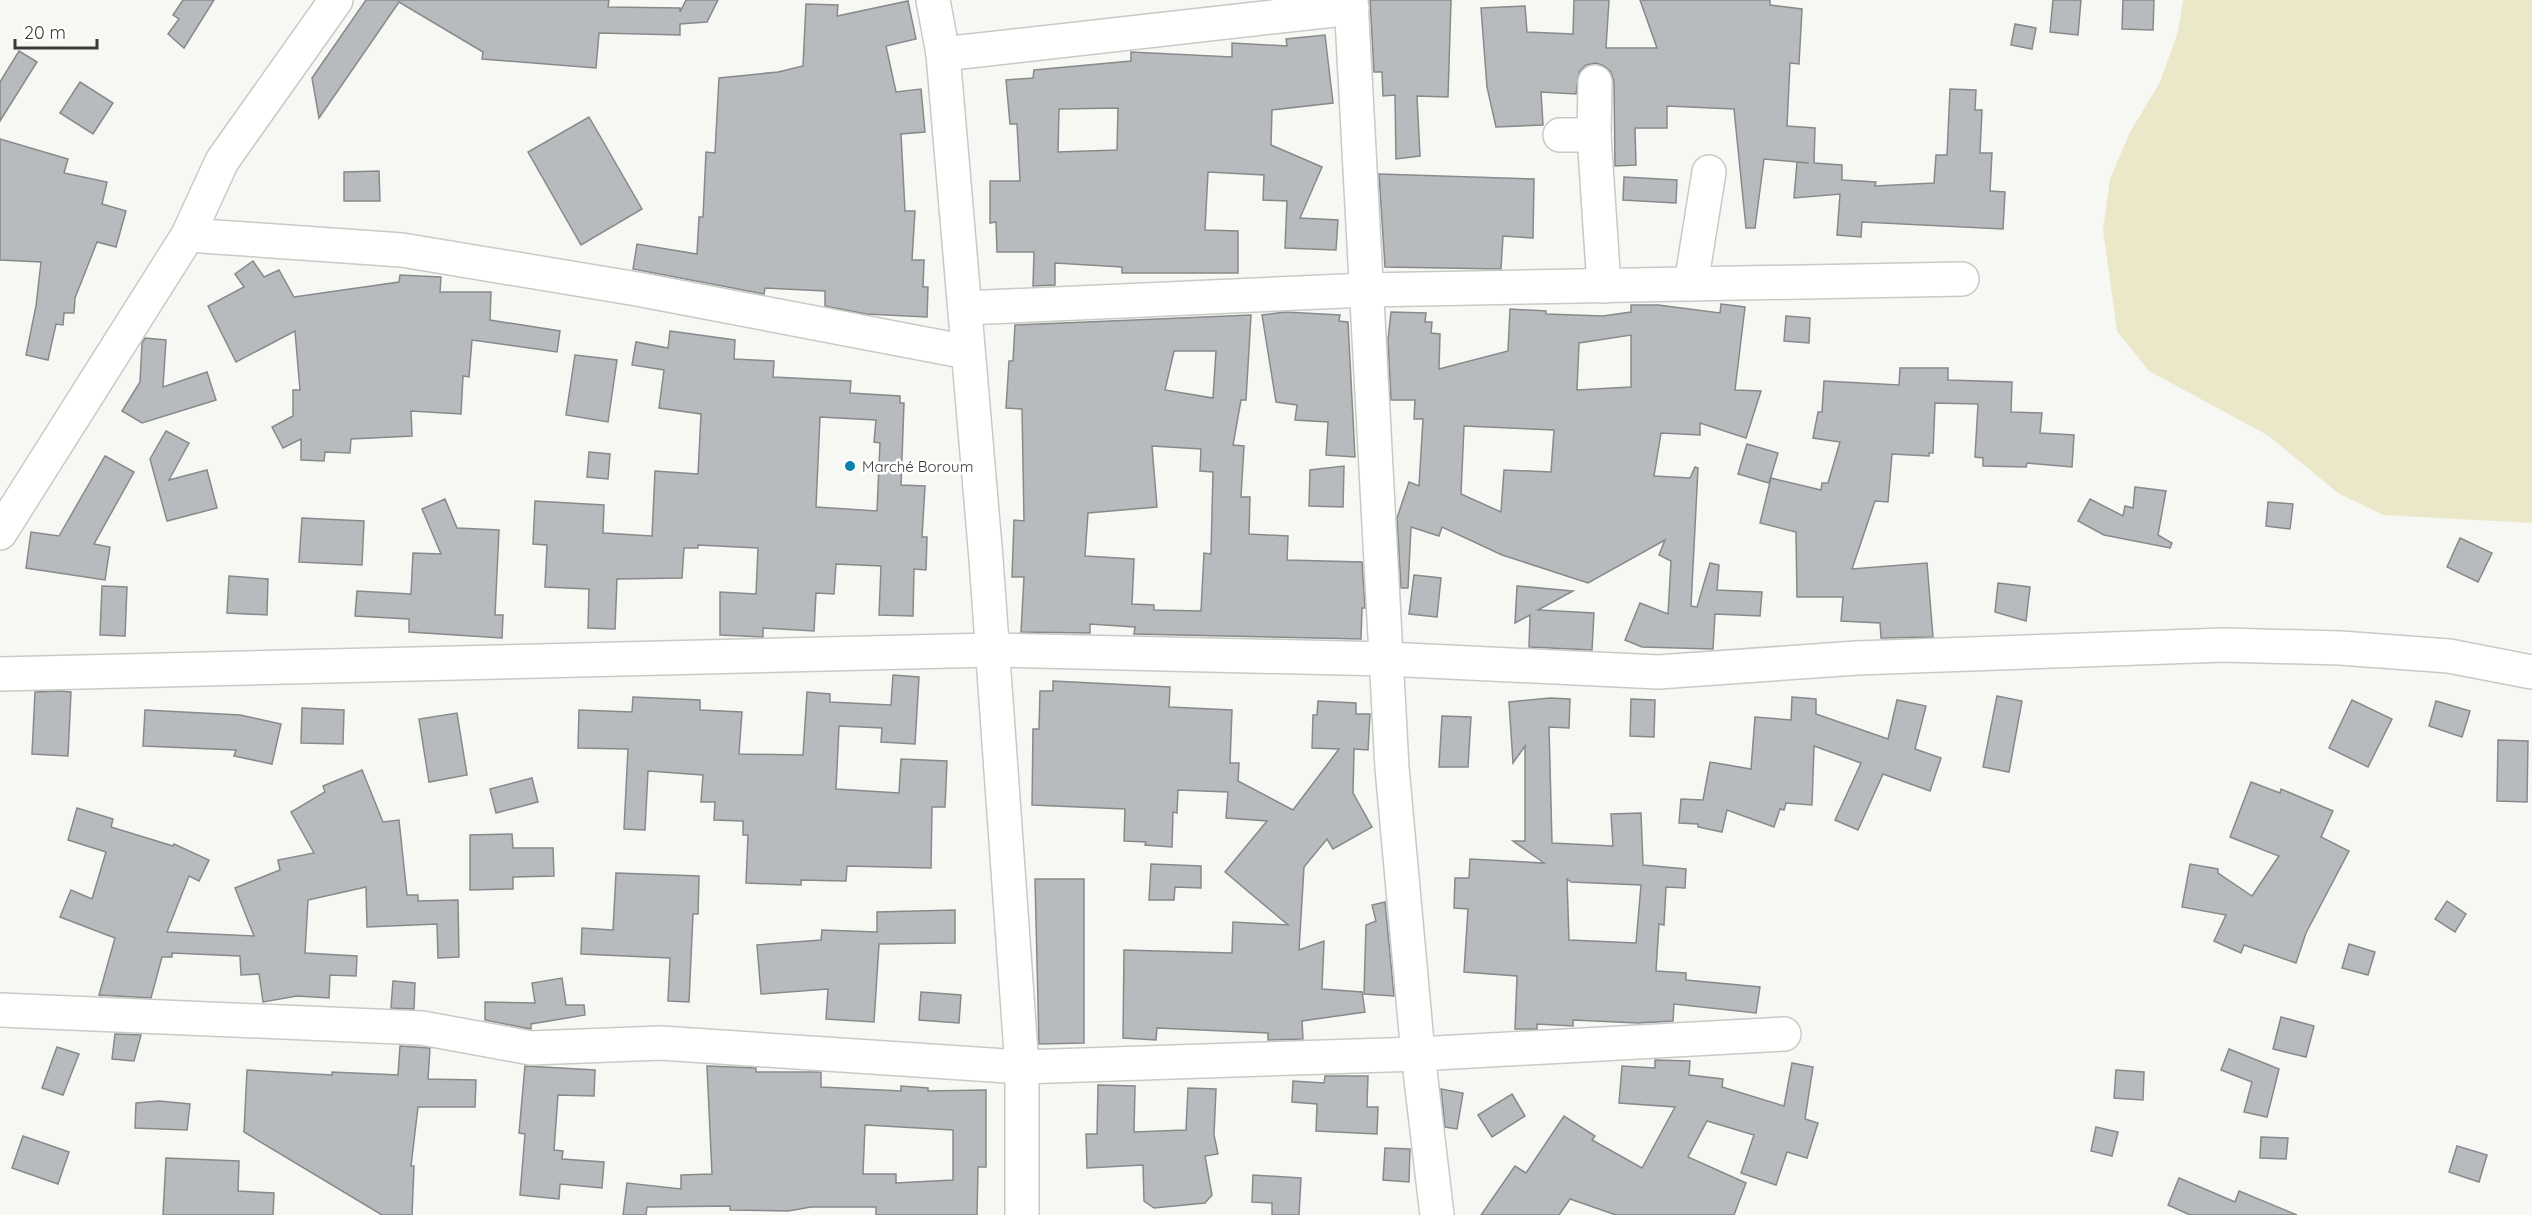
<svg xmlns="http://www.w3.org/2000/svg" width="2532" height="1215" viewBox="0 0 2532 1215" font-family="Quicksand,sans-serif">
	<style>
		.green { fill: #eae8c9 }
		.building { fill: #b8bbbd; stroke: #878a8b; stroke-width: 1.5; fill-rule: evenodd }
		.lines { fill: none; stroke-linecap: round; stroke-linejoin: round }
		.minor-casing { stroke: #c9c9c6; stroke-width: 36 }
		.minor { stroke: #fff; stroke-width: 33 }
		.poi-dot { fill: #0a84a9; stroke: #fffffe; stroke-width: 2 }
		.labels { text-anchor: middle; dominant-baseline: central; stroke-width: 5; stroke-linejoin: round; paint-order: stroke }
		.poi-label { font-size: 15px; fill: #3b3b3a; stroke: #fffffe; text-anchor: start }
	</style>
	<rect width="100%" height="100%" fill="#f7f7f4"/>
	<path class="green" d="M2183 0H2532V523L2383 515 2338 493 2269 436 2149 371 2117 331 2103 230 2110 179 2130 132 2159 84 2178 32Z"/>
	<g class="building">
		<path d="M183 0H214L184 48 168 34 179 19 173 15Z"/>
		<path d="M366 0H609L608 7 680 8V12L686 0H718L707 22 680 24V35L599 33 596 68 482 59 483 52 399 2 319 118 312 78Z"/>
		<path d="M1370 0H1451L1448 97 1417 96 1420 156 1396 159 1395 95 1383 96 1382 72H1374Z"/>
		<path d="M1574 0H1609L1606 48H1657L1640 0H1770V5L1802 9 1799 64 1790 63 1787 126 1815 128 1814 163 1842 165V180L1876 182 1875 186 1934 183 1936 155H1947L1950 89 1976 90 1975 110H1982L1980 153H1992L1990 191 2005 192 2003 229 1862 222 1861 237 1837 235 1840 194 1794 198 1797 162 1809 163 1764 159 1755 228H1746L1734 109 1667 106V128H1635L1636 165 1615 166 1614 82 1611 72 1604 66 1596 63 1586 65 1579 72 1576 94 1541 92 1543 125 1496 127 1487 87 1481 8 1525 6 1527 32 1573 34Z"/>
		<path d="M2053 0H2081L2078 35 2050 32Z"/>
		<path d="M2123 0H2154L2153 30 2122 29Z"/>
		<path d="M908 1 916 39 886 46 896 92 921 89 925 132 901 134 905 211H915L912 260H924L923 287H928L927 317 866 314 825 306V291L765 288 764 294 633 269 637 244 697 254 699 217H703L706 152 715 153 719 78 778 72 803 66 806 4 838 5 837 16Z"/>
		<path d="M2015 24 2036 28 2032 49 2011 45Z"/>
		<path d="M1325 35 1333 103 1272 110 1271 145 1322 167 1300 218 1338 220 1336 250 1285 248 1287 201 1263 200 1264 175 1208 172 1205 230 1238 231V273H1122V267L1055 263V285L1033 286 1034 252H997L996 222 990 223V181H1020L1017 124H1010L1006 80 1033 78 1034 70 1131 61V52L1232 57V43L1287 46 1286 39ZM1118 108 1117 150 1058 152 1059 109Z"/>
		<path d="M19 51 37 62 0 121V82Z"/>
		<path d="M80 82 113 103 93 134 60 113Z"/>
		<path d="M589 117 642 209 581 245 528 152Z"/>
		<path d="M0 139 68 159 64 173 107 182 102 204 126 211 116 247 97 242 75 298 74 313H64L63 325 56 324 48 360 26 355 36 306 41 262 0 260Z"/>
		<path d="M379 171 380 201H344V172Z"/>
		<path d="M1379 174 1534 179 1533 238 1503 236 1501 269 1385 267Z"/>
		<path d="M1624 177 1677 180 1676 203 1623 200Z"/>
		<path d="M253 261 264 277 279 270 294 297 399 282 400 275 441 277 440 292H491L490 320 560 331 557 352 472 340 469 377 463 376 461 414 411 411 412 436 351 439 350 453 325 452 324 461 301 460V439L283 448 272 427 293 416V390H300L295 331 236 362 208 306 244 287 235 274Z"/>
		<path d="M1721 304 1745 307 1735 390 1761 391 1746 438 1700 423V435L1661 433 1654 476 1690 478 1695 467 1698 468 1691 606 1697 607 1710 563 1719 565 1717 590 1762 592 1760 616 1715 614 1713 649 1642 647 1625 640 1640 603 1668 614 1671 561 1659 555 1665 540 1588 583 1502 555 1442 527 1439 536 1411 527 1408 588H1401L1397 518 1409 482 1419 486 1423 419H1414L1415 400H1391L1388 340 1391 312 1426 313 1425 322H1432L1431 333 1440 334 1439 369 1508 351 1510 309 1546 311V314L1603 316 1631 312V305H1658L1720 313ZM1631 335V387L1577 390 1579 343ZM1464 426 1554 430 1551 472 1504 470 1501 512 1461 494Z"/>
		<path d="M1285 312 1340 315 1339 321 1348 322 1355 457 1326 455 1328 422 1295 420 1297 405 1276 402 1262 315Z"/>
		<path d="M1251 315 1246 400H1241L1233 445 1244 446 1241 497H1250L1249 534 1288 536 1287 560 1362 562 1365 608H1362L1361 639 1134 634 1135 627 1090 624V633L1021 632 1024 577H1012L1014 520 1024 521 1022 409 1006 408 1009 361H1013L1015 325ZM1174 351H1216L1213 398 1165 390ZM1152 446 1201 449 1200 471 1213 472 1211 554 1204 553 1201 611 1154 610V605L1132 604 1134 559 1085 556 1088 513 1157 507Z"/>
		<path d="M1786 316 1810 318 1809 343 1784 341Z"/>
		<path d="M670 331 735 340 734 359 774 361 773 377 851 381 850 393 900 396V403H904L901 485 925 486 922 537H927L926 570 914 569 913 616 879 615 881 566 836 564 834 594 816 593 814 631 763 628V637L720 635V592L756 594 758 548 698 545V548H684L682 578 617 579 615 629 588 628 589 589 545 587 547 545 533 544 535 501 604 505 603 533 652 536 655 471 698 474 701 414 659 408 664 370 632 365 636 342 668 348ZM820 417 876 420 874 442 880 443 877 511 816 507Z"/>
		<path d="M145 338 166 340 163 387 207 372 216 400 142 423 122 411 140 382 142 343Z"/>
		<path d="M575 355 617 360 608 422 566 415Z"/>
		<path d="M1900 368H1948V380L2012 382 2011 412 2042 413 2040 433 2074 435 2072 467 2027 463 2026 467 1983 466V458L1975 457 1978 404 1935 403 1933 453H1929V456L1892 454 1888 502 1875 501 1852 569 1927 563 1933 637 1881 638 1880 623 1841 621 1843 597H1797L1796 532 1760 523 1771 478 1821 490 1822 483H1828L1840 442 1813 438 1818 412H1822L1824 381 1899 385Z"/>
		<path d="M166 431 189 443 169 480 207 470 217 508 167 521 150 459Z"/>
		<path d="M1747 444 1778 453 1769 483 1738 474Z"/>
		<path d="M589 452 610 454 608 479 587 477Z"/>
		<path d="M105 456 134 472 94 544 110 547 105 580 26 568 31 532 59 536Z"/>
		<path d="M1344 466 1343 507 1309 506 1310 470Z"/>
		<path d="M2135 487 2166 491 2158 535 2172 543 2170 548 2104 535 2078 521 2090 499 2123 516 2125 506 2133 508Z"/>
		<path d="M445 499 457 528 499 530 495 615H503L502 638 409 632V619L355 616 357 591 411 594 413 553 441 554 422 509Z"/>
		<path d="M2268 502 2293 504 2290 529 2266 526Z"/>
		<path d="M302 518 364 521 362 565 299 562Z"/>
		<path d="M2460 538 2492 553 2478 582 2447 567Z"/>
		<path d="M1414 575 1441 578 1437 617 1409 614Z"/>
		<path d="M229 576 268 579 267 615 227 613Z"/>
		<path d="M1998 583 2030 587 2026 621 1995 612Z"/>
		<path d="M102 586 127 587 125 636 100 635Z"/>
		<path d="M1517 586 1573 591 1538 610 1594 613 1592 650 1529 647 1530 615 1515 623Z"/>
		<path d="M893 675 919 677 915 744 881 742 882 728 839 726 836 789 899 793 901 759 947 761 945 807H932L931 868 847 866 846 881 801 880V885L746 883 748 835H743V821L714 820 715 802H701L703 775 648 771 645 830 624 829 628 749 578 748 579 710 632 712 633 697 700 700V710L742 712 739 754 803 755 807 692 830 694V702L891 705Z"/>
		<path d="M1053 681 1170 687 1169 707 1232 710 1230 763H1239L1238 781 1293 810 1339 749 1312 748 1313 715H1317L1318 701 1356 703V714H1370L1368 750 1354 749 1353 793 1372 827 1333 849 1327 839 1304 867 1299 950 1324 941 1322 989 1362 992 1365 1012 1302 1021 1303 1039 1268 1040V1033L1157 1028 1156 1040 1123 1038 1124 950 1232 953 1233 922 1288 925 1225 872 1267 821 1226 818 1228 792 1178 790 1177 813 1173 812 1172 847 1145 845 1146 842 1124 841 1125 809 1032 805 1033 729H1039L1040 691H1053Z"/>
		<path d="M60 691 71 692 68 756 32 754 35 692Z"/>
		<path d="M1997 696 2022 701 2009 772 1983 767Z"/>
		<path d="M1792 697 1816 699V714L1888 739 1897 700 1926 706 1915 749 1941 758 1930 791 1883 774 1858 830 1835 820 1861 763 1814 746 1812 805 1786 803 1784 810 1780 809 1774 827 1727 810 1722 832 1698 827V824L1679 823 1681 799 1703 800 1710 762 1751 769 1755 717 1791 720Z"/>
		<path d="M1550 698 1570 699 1569 728 1549 727 1552 843 1613 846 1611 814 1641 813 1643 865 1686 869 1685 888 1666 887 1664 925 1659 924 1656 971 1686 973V980L1760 987 1756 1013 1674 1004 1673 1021 1638 1023 1573 1020V1026L1537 1024V1029H1515L1517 976 1464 972 1468 909 1454 908 1455 878H1469L1470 859 1544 863 1513 841H1525V746L1513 763 1509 702ZM1567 879 1571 882 1641 885 1636 943 1569 940Z"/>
		<path d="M1631 699 1655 700 1654 737 1630 736Z"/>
		<path d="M2352 700 2392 719 2368 767 2329 748Z"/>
		<path d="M2436 701 2470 711 2462 737 2429 726Z"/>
		<path d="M302 708 344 710 343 744 301 743Z"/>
		<path d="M145 710 240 715 281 724 272 764 234 756 236 750 143 746Z"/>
		<path d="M457 713 467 775 429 782 419 719Z"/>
		<path d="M1442 716 1471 717 1468 767H1439Z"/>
		<path d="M2498 740 2528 741 2527 802 2497 801Z"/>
		<path d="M362 770 383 822 399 820 407 895H418V901L458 900 459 957 438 958 437 924 367 927 366 887 308 900 305 953 357 956 356 976 330 975 329 998 297 996 263 1002 259 974 241 975 240 956 172 953V957H162L151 998 99 995 115 938 60 917 71 890 92 899 106 852 68 840 77 808 113 819 111 827 173 846 174 844 209 860 199 881 189 876 167 932 254 936 235 888 280 870 278 860 314 853 291 812 325 792 323 786Z"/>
		<path d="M532 778 538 802 496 813 490 789Z"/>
		<path d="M2251 782 2280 793 2281 789 2333 811 2321 837 2349 851 2306 933 2296 963 2244 945 2241 953 2214 941 2226 915 2182 907 2190 864 2218 869V873L2252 896 2279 856 2230 837Z"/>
		<path d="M512 834 513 848H553L554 876 513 877V889L470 890V835Z"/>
		<path d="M1151 864 1201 866V888L1175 887 1174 900H1149Z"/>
		<path d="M616 873 699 876 698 914H693L689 1002 668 1001 670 958 581 954 582 928 613 930Z"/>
		<path d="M1035 879H1084V1043L1039 1044Z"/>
		<path d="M2447 901 2466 914 2455 932 2435 919Z"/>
		<path d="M1385 902 1394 996 1364 994 1366 925 1376 921 1372 905Z"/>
		<path d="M955 910V943L879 944 874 1022 826 1019 828 989 761 994 757 945 821 940 822 930 877 932V912Z"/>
		<path d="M2349 944 2375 952 2368 975 2342 968Z"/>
		<path d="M562 978 566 1005H584L585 1015 531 1024V1029L485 1020V1002L535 1003 532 983Z"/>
		<path d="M393 981 415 983 414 1009 391 1008Z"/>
		<path d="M921 992 961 995 959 1023 919 1020Z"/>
		<path d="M2281 1017 2314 1026 2306 1057 2273 1049Z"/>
		<path d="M115 1034 141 1035 134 1061 112 1059Z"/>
		<path d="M400 1046 430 1048 428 1079 476 1080 475 1107H418L411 1166H414L412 1215H382L244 1132 247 1070 332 1075V1072L398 1075Z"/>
		<path d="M57 1047 79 1054 63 1095 42 1088Z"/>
		<path d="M2229 1049 2279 1069 2267 1117 2244 1112 2252 1082 2221 1070Z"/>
		<path d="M1655 1060 1690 1061 1689 1075 1723 1079 1722 1087 1784 1106 1792 1063 1813 1067 1805 1119 1818 1123 1807 1158 1787 1152 1776 1185 1741 1173 1754 1135 1707 1121 1688 1157 1746 1183 1734 1215H1616L1570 1199 1559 1215H1481L1515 1166 1526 1173 1564 1116 1595 1136 1592 1140 1642 1168 1675 1107 1619 1103 1622 1066 1655 1068Z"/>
		<path d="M525 1066 595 1070 594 1096 558 1095 554 1150 563 1151 562 1159 604 1162 602 1188 560 1184 559 1199 520 1195 525 1134 519 1133Z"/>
		<path d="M707 1066 756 1068V1072H821V1087L901 1091V1086L928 1088V1091L986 1090V1167H978L977 1215H876V1207H811L788 1211 730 1210V1206L647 1207 646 1215H623L627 1183 681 1189V1175L712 1174ZM865 1125 953 1130V1180L896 1183V1174H863Z"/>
		<path d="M2116 1070 2144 1072 2143 1100 2114 1098Z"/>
		<path d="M1325 1076H1368L1367 1107H1378L1377 1134 1316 1131 1317 1104 1292 1102 1293 1081 1324 1083Z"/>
		<path d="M1098 1085 1135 1086 1134 1132 1186 1130 1188 1088 1216 1089 1214 1135 1218 1154 1205 1156 1212 1195 1205 1203 1154 1208 1144 1201 1143 1165 1087 1168 1086 1134H1097Z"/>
		<path d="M1441 1089 1463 1093 1457 1129 1445 1127Z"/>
		<path d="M1512 1094 1525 1116 1492 1137 1478 1115Z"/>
		<path d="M159 1101 190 1104 187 1130 135 1128 136 1103Z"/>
		<path d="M2096 1127 2118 1132 2112 1156 2091 1151Z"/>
		<path d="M23 1136 69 1152 58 1184 12 1168Z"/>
		<path d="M2261 1137 2288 1138 2286 1159 2260 1158Z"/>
		<path d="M2457 1146 2487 1155 2479 1182 2449 1172Z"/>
		<path d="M1385 1148 1410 1149 1409 1182 1383 1180Z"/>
		<path d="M166 1158 239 1161 238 1191 274 1193 273 1215H163Z"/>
		<path d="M1253 1175 1301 1178 1299 1215H1272V1203L1252 1202Z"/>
		<path d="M2179 1178 2235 1202 2239 1191 2297 1215H2190L2168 1205Z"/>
	</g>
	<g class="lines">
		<g class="minor-casing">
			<g id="minor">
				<path d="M933 0 943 54 986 559 1022 1067V1215"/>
				<path d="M1351 0 1392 768 1418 1054 1437 1215"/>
				<path d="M943 54 1352 8"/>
				<path d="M1595 82 1594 135 1604 286"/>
				<path d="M1560 135H1594"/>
				<path d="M188 235 402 250 637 289 967 352"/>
				<path d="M1691 284 1709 172"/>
				<path d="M965 308 1366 290 1962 279"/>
				<path d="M0 533 188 235 222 161 336 0"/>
				<path d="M0 674 992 650 1386 659 1658 672 1857 658 2224 645 2340 648 2449 656 2532 672"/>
				<path d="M0 1010 422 1028 531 1048 661 1043 1022 1067 1418 1054 1784 1034"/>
			</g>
		</g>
		<use href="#minor" class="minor"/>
	</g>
	<circle class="poi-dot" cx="850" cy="466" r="6"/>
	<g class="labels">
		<g class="poi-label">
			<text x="862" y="466">Marché Boroum</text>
		</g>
	</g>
	<path d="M15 39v9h82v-9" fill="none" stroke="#3b3b3a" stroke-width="3"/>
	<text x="24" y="39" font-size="18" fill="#3b3b3a" stroke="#fffffe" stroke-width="4.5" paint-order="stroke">20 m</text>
</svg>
